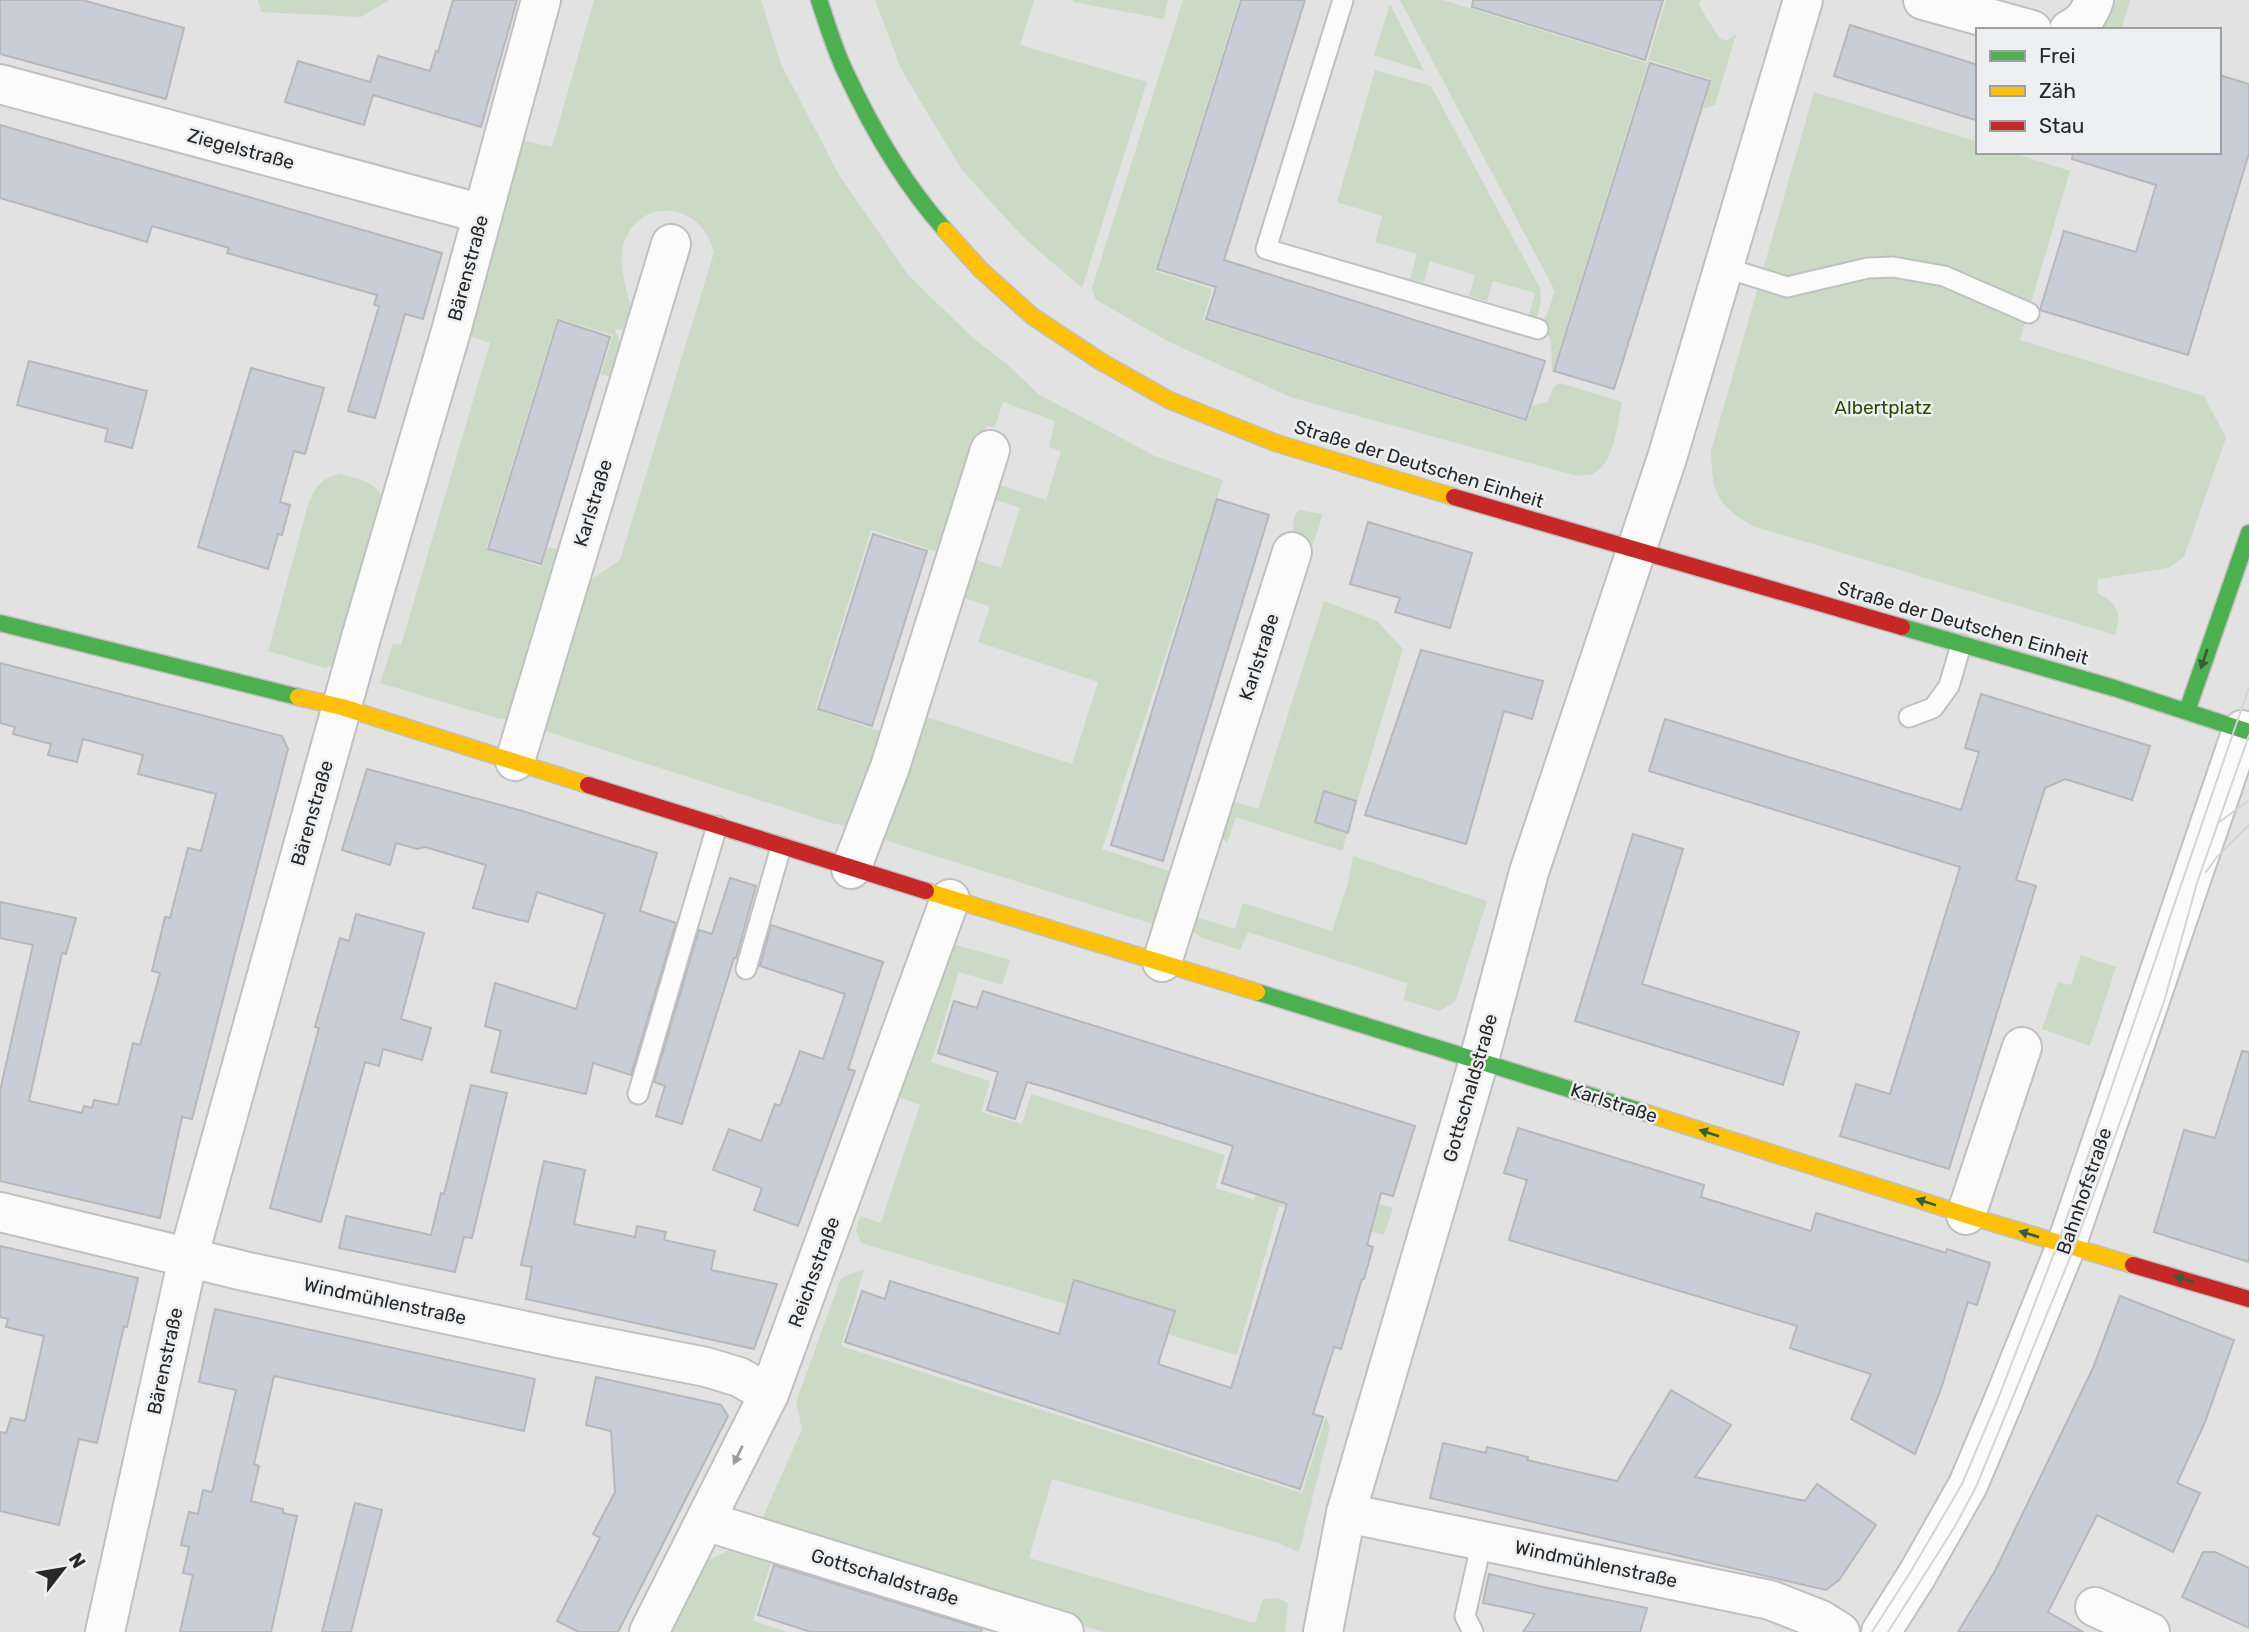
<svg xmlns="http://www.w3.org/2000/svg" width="2249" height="1632" viewBox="0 0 2249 1632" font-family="Rubik,sans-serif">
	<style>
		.green { fill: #cbdac4 }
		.building { fill: #c9cdd8; stroke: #b7b7b7; stroke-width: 2 }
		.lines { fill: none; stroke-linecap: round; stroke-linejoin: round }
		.lane-casing { stroke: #c0c0c1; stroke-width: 23 }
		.street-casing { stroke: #c0c0c1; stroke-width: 42 }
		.fast-casing { stroke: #c0c0c1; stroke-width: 19 }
		.slow-casing { stroke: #c0c0c1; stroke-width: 19 }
		.jam-casing { stroke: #c0c0c1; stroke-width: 19 }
		.lane { stroke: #fbfbfb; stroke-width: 19 }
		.street { stroke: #fbfbfb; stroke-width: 38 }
		.fast { stroke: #4caf50; stroke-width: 16 }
		.slow { stroke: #ffc107; stroke-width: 16 }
		.jam { stroke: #c62828; stroke-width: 16 }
		.tram { stroke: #d4d4d5; stroke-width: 2 }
		.oneway { fill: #365e39 }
		.oneway2 { fill: #9c9c9c }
		.labels { text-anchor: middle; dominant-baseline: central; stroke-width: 5; stroke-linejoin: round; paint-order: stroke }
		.street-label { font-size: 19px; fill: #282829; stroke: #eeeff1 }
		.park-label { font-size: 19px; fill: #264e01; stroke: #eeeff1 }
	</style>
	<rect width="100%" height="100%" fill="#e2e2e3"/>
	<g class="green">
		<path d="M258 0H389L361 17 261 12Z"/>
		<path d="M594 0H761L781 64 839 175 909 276 974 339 1007 364 1038 394 1155 456 1223 480 1102 849 1172 872 1153 924 878 838 912 735 922 737 927 717 1072 764 1098 682 978 642 990 607 963 597 974 559 1001 568 1020 508 990 498 994 483 1046 500 1061 451 1049 447 1055 421 1003 402 995 427 986 426 944 554 871 530 815 709 884 733 855 818 846 826 831 823 542 730 591 580 620 560 714 252C701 201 638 195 623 246 617 266 632 309 637 331L615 329 621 346 616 378 601 374 613 335 557 318 486 549 541 567 548 547 559 549 512 714 507 719H500L380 683 393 643 401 645 490 343 466 335 520 140 552 147Z"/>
		<path d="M875 0H1034L1020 45 1147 82 1082 288 1023 237 962 170 901 69Z"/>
		<path d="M1073 0H1168L1164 19 1073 2Z"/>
		<path d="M1183 0H1239L1155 271 1212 289 1203 320 1527 422 1533 405 1547 402 1554 386 1560 383 1622 402C1618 422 1614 464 1594 473 1590 476 1582 475 1577 476L1293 398 1169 342 1095 299 1092 288Z"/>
		<path d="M1400 0H1443L1647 63 1666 0H1701L1699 5 1719 38 1726 41 1736 34 1715 105 1703 109 1711 79 1649 60 1552 373 1551 340 1542 327 1555 291Z"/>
		<path d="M2105 0H2130L2121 30H2095Z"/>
		<path d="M1390 4 1424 71 1374 55Z"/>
		<path d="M1375 70 1431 86 1540 288 1541 302 1536 320 1529 316 1535 293 1493 281 1487 301 1469 296 1475 275 1430 261 1424 283 1410 279 1417 254 1375 242 1382 216 1337 202Z"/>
		<path d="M1814 92 1978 142V152H2010L2070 171 2020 340 2204 396 2226 438 2184 557 2168 568 2098 579 2097 593C2118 603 2122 612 2115 635L1753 526C1716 505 1712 492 1711 451Z"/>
		<path d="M340 474C355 479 378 481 382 499L336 660 331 666 325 668 268 651 308 505C315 488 320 478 340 474Z"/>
		<path d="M1299 510 1323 514 1307 562C1299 545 1285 527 1299 510Z"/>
		<path d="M1324 601 1377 621 1403 649 1342 851 1236 817 1227 843 1221 836 1232 801 1258 809Z"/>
		<path d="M1353 856 1487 901 1455 1002 1439 1011 1404 1000 1407 983 1248 932 1240 950 1202 938 1190 929 1193 916 1235 929 1243 903 1332 931 1348 883Z"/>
		<path d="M956 945 1010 960 1002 985 959 972 931 1062 990 1081 981 1112 1022 1124 1031 1094 1225 1155 1215 1188 1254 1200 1264 1168 1393 1208 1384 1235 1279 1206 1237 1355 861 1243 856 1230 860 1216 881 1223 920 1105 899 1097 950 950Z"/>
		<path d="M2081 955 2116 967 2090 1046 2042 1029 2058 982 2071 985Z"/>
		<path d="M864 1269 841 1346 1302 1493 1326 1416 1330 1428 1299 1552 1278 1543 1052 1479 1029 1558 1255 1623 1263 1599 1278 1598 1288 1603 1285 1632H1104L758 1528 802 1429 796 1402 841 1278Z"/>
		<path d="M729 1550 773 1556 753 1621 788 1632H672L707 1561Z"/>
	</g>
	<g class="building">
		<path d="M0 0H82L184 28 166 99 0 54Z"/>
		<path d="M453 0H517L481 127 373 95 364 125 285 102 298 61 370 82 378 56 430 71 436 51 438 52Z"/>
		<path d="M1241 0H1305L1224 260 1545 361 1526 420 1206 319 1216 287 1157 269Z"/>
		<path d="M1473 0H1663L1645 60 1472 7Z"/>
		<path d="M1850 25 1978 65V121L1834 76Z"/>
		<path d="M1650 63 1710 81 1614 389 1554 371Z"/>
		<path d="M2219 75 2249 84V153L2188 355 2040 310 2064 231 2136 252 2156 185 2072 159 2073 152H2219Z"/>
		<path d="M0 125 442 253 423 319 405 314 375 418 348 411 379 306 374 305 377 295 227 253 229 248 152 226 147 242 0 198Z"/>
		<path d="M558 320 610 337 541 564 488 549Z"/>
		<path d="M29 361 147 391 132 448 105 441 108 429 17 405Z"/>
		<path d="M251 368 324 388 305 454 294 451 280 502 290 505 282 535 278 534 268 569 198 547Z"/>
		<path d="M1217 499 1269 515 1163 861 1111 845Z"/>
		<path d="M1368 522 1472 553 1450 628 1395 612 1400 598 1350 584Z"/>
		<path d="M873 534 927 551 872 726 818 709Z"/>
		<path d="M1421 650 1543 681 1532 719 1504 711 1466 844 1365 815Z"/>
		<path d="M0 663 282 736 288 749 192 1119 182 1117 160 1218 0 1181V1091L33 945 0 938V902L76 918 66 954 62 953 29 1101 82 1113 84 1106 92 1108 94 1100 118 1105 133 1043 140 1045 160 973 152 971 165 917 170 918 188 848 201 851 216 794 138 774 143 755 83 739 77 762 48 755 51 744 13 734 15 727 0 723Z"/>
		<path d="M1981 694 2150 746 2132 800 2065 779 2045 788 2016 880 2036 886 1949 1169 1840 1136 1856 1084 1890 1094 1960 867 1649 771 1665 719 1961 810 1979 752 1965 748Z"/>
		<path d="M367 769 519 810 657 853 640 911 676 923 631 1075 593 1063 586 1094 491 1072 501 1031 485 1026 495 983 576 1009 605 914 537 892 528 922 473 908 486 865 425 847 417 849 396 843 390 865 342 850Z"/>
		<path d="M1324 791 1356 801 1348 833 1315 822Z"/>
		<path d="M1633 834 1683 849 1642 984 1799 1032 1783 1085 1575 1021Z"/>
		<path d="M730 878 756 886 736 958H734L682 1124 656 1116 665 1086 654 1082 699 930 712 934Z"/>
		<path d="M356 914 424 933 401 1019 431 1028 422 1060 383 1049 379 1066 365 1062 321 1222 270 1208 319 1028 315 1027 340 938 349 941Z"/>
		<path d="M771 925 883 962 848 1069 855 1071 798 1226 754 1210 762 1188 713 1170 729 1129 761 1141 775 1104 780 1106 800 1051 823 1059 845 994 760 966Z"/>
		<path d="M983 991 1415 1126 1393 1196 1381 1193 1367 1245 1373 1247 1364 1279H1362L1341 1349 1334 1347 1313 1414 1323 1417 1300 1489 845 1342 862 1291 885 1299 890 1281 1059 1334 1074 1280 1175 1311 1158 1364 1231 1388 1287 1204 1222 1183 1233 1146 1056 1090 1027 1082 1015 1119 987 1110 998 1072 938 1053 954 1001 977 1008Z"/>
		<path d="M2242 1051 2249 1052V1262L2154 1232 2184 1130 2215 1138Z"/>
		<path d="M471 1085 507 1093 472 1238 464 1237 455 1272 339 1248 346 1216 431 1235 441 1193 444 1194Z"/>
		<path d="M1518 1128 1704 1185 1701 1197 1811 1231 1816 1213 1946 1253 1947 1249 1990 1263 1977 1305 1968 1302 1941 1389 1915 1454 1851 1419 1871 1374 1790 1348 1797 1326 1509 1240 1527 1180 1504 1173Z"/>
		<path d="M544 1161 585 1170 574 1224 635 1237 637 1226 666 1232 664 1240 715 1251 711 1270 777 1284 754 1349 526 1299 532 1267 521 1265Z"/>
		<path d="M0 1246 138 1278 127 1327 124 1326 97 1443 79 1439 59 1525 0 1511V1432L6 1433 11 1418 25 1421 44 1336 6 1327 8 1319 0 1317Z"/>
		<path d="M2120 1296 2234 1340 2205 1422 2177 1483 2200 1493 2173 1552 2097 1515 2048 1612 2083 1632H1958L1995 1571 2063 1430 2093 1368Z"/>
		<path d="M215 1309 535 1379 524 1431 274 1376 254 1464 259 1466 251 1501 283 1509V1513L297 1516 271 1632H180L193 1575 183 1573 189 1547 181 1545 189 1512 198 1514 203 1490 212 1492 236 1390 199 1382Z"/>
		<path d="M596 1377 721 1405 728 1416 618 1632H579L557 1621 600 1538 593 1534 615 1492 611 1431 586 1425Z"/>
		<path d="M1671 1390 1731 1425 1695 1477 1805 1501 1817 1484 1876 1525 1839 1580 1826 1590 1430 1498 1443 1443 1486 1453 1487 1447 1528 1457 1527 1460 1617 1481Z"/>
		<path d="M355 1503 382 1510 351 1632H322Z"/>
		<path d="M2203 1552H2215L2249 1568V1628L2182 1597Z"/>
		<path d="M774 1565 982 1629 981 1632H811L758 1615Z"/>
		<path d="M1489 1574 1543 1587 1647 1608 1640 1632H1523L1535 1614 1483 1603Z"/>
	</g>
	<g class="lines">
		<g class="lane-casing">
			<g id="lane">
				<path d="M1343 0 1266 249 1538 329"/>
				<path d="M1723 267 1787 287 1868 268 1893 267 1944 276 2029 313"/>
				<path d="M1909 717 1933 708 1949 686 1961 645"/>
				<path d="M746 969 781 847"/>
				<path d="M638 1094 717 826"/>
				<path d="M1473 1632 1465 1616 1482 1541"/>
			</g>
		</g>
		<g class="street-casing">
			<g id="street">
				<path d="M1923 0 2032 30"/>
				<path d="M2069 30C2083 23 2089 15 2094 0"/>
				<path d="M0 84 483 214"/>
				<path d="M515 761 671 244"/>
				<path d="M851 869 890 767 990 450"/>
				<path d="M1162 962 1292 552"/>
				<path d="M0 1212 244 1271 563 1339 706 1367 739 1377 769 1394"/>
				<path d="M1966 1215 2022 1047"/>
				<path d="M1346 1513 1770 1600 1821 1620 1840 1632"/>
				<path d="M705 1521 1064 1632"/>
				<path d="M2095 1607 2150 1632"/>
				<path d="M105 1632 188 1258 362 634 451 331 541 0"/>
				<path d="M649 1632 769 1394 950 899"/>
				<path d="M1323 1632 1346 1513 1479 1060 1529 872 1667 458 1803 0"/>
				<path d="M1881 1632 1917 1575 1968 1485 2003 1402 2066 1246 2242 730"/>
			</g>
		</g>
		<g class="fast-casing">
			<g id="fast">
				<path d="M819 0C827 23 834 48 845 71 871 127 904 184 945 230"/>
				<path d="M0 623 298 697"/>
				<path d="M1902 627 2114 688 2249 732"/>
				<path d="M2187 711 2249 533"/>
				<path d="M1257 992 1646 1113"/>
			</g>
		</g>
		<g class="slow-casing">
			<g id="slow">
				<path d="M945 230 980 269 1032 316 1100 361 1169 400 1276 443 1454 497"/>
				<path d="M298 697 342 707 588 785"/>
				<path d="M926 891 1257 992"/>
				<path d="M1646 1113 1966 1215 2133 1265"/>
			</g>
		</g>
		<g class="jam-casing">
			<g id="jam">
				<path d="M1454 497 1902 627"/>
				<path d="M588 785 926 891"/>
				<path d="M2133 1265 2249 1299"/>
			</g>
		</g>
		<use href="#lane" class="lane"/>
		<use href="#street" class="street"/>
		<use href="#fast" class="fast"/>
		<use href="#slow" class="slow"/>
		<use href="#jam" class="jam"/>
		<g class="tram">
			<path d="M2218 823 2249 800"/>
			<path d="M2206 872 2217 857 2249 825"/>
			<path d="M1872 1632 1911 1571 1962 1484 1998 1399 2058 1243 2249 687"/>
			<path d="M1888 1632 1954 1528 1976 1487 2074 1248 2164 1002 2197 883 2249 735"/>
		</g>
	</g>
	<defs><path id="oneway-solid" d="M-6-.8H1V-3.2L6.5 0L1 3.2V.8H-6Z" transform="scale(1.75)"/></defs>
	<g class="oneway">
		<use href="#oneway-solid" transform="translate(2204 659) rotate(109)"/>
		<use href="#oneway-solid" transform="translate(1709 1133) rotate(-162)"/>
		<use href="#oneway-solid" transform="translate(1926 1202) rotate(-162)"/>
		<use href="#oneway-solid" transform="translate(2029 1234) rotate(-163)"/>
		<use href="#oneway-solid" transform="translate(2184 1279) rotate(-163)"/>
	</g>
	<use class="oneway2" href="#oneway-solid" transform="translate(738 1455) rotate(116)"/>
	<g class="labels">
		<g class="street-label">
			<text transform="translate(241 149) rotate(15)">Ziegelstraße</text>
			<text transform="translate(468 268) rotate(-75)">Bärenstraße</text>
			<text transform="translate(1419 464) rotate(17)">Straße der Deutschen Einheit</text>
			<text transform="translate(593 503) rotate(-73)">Karlstraße</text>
			<text transform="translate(1963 623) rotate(16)">Straße der Deutschen Einheit</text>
			<text transform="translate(1259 657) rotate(-72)">Karlstraße</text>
			<text transform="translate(312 813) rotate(-74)">Bärenstraße</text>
			<text transform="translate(1470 1088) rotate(-74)">Gottschaldstraße</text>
			<text transform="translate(1614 1103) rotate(18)">Karlstraße</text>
			<text transform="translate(2084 1191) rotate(-71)">Bahnhofstraße</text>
			<text transform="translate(814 1272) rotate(-70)">Reichsstraße</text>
			<text transform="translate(385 1301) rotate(12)">Windmühlenstraße</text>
			<text transform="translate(165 1361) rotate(-78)">Bärenstraße</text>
			<text transform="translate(1596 1564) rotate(12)">Windmühlenstraße</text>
			<text transform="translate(885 1577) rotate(17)">Gottschaldstraße</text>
		</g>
		<g class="park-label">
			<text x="1883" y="407">Albertplatz</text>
		</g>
	</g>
	<rect x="1976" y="28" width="245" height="126" fill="#eeeff1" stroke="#9f9fa1" stroke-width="2"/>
	<rect x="1990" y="51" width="35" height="10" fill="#4caf50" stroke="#9f9fa1" stroke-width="2"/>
	<text x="2039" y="63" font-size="21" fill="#282829">Frei</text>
	<rect x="1990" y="86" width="35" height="10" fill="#ffc107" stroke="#9f9fa1" stroke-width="2"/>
	<text x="2039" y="98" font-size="21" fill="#282829">Zäh</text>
	<rect x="1990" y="121" width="35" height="10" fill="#c62828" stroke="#9f9fa1" stroke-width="2"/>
	<text x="2039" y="133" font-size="21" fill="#282829">Stau</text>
	<g transform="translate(63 1569) rotate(59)" stroke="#eeeff1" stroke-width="5" paint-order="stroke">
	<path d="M0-5L12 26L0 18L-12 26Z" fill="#282829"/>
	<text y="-10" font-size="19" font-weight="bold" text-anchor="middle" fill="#282829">N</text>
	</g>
</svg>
